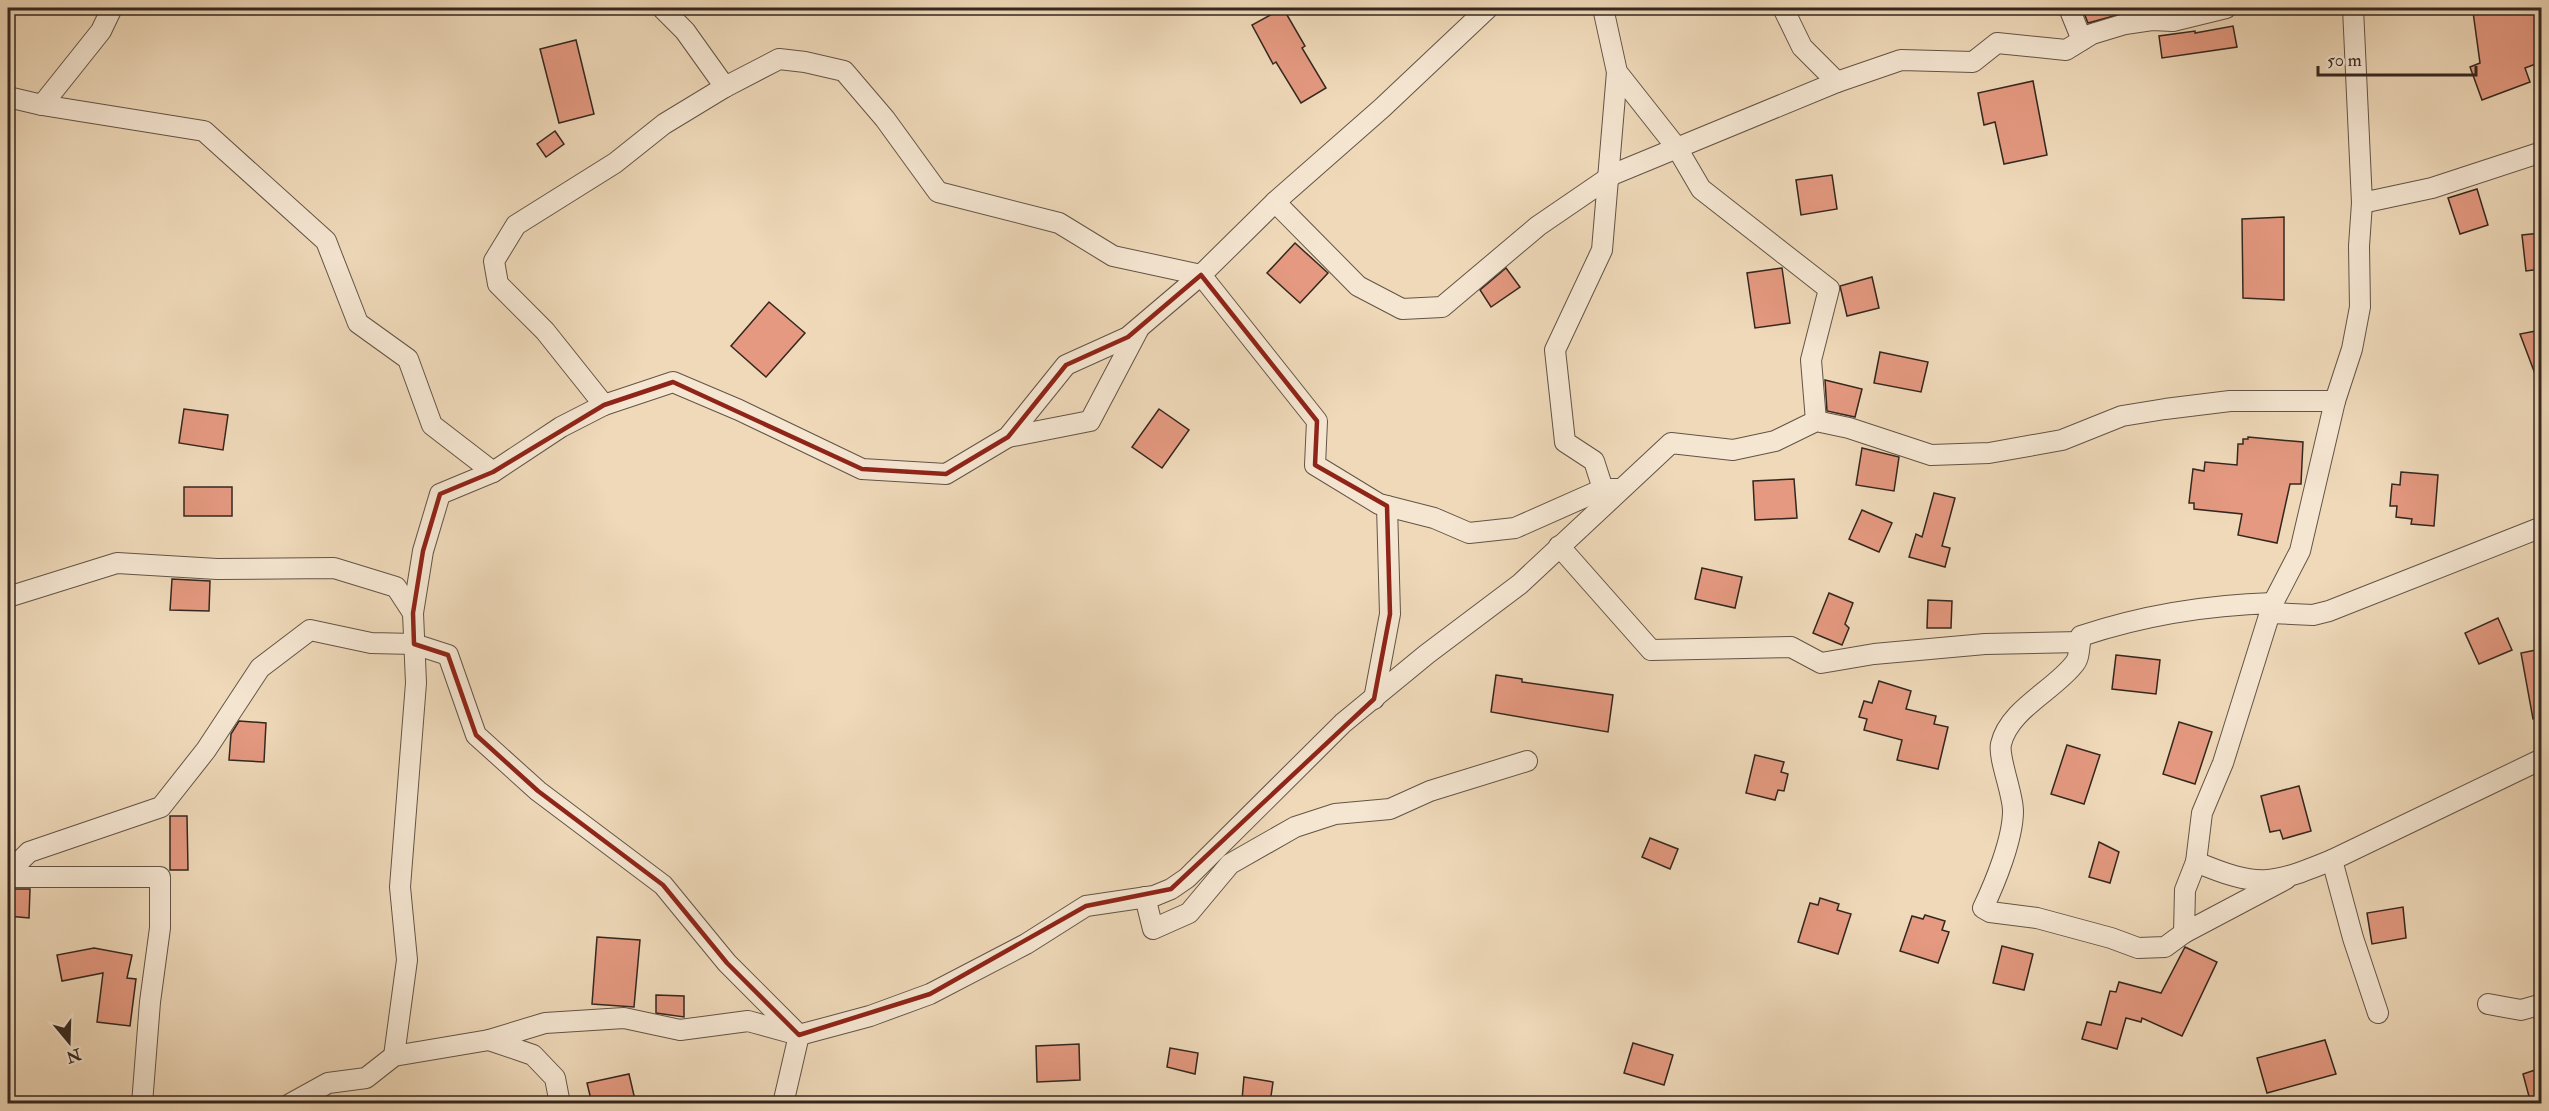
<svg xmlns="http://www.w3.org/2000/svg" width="2549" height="1111" viewBox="0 0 2549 1111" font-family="'IM FELL Double Pica',serif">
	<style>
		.building { fill: #e49980; stroke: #34271f; stroke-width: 1.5 }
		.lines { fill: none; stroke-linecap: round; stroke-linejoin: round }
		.minor-casing { stroke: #635446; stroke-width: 22 }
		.minor { stroke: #f5e6d2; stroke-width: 20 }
		.marked { fill: none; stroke: #8f2418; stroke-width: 4.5; stroke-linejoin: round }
	</style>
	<rect width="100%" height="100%" fill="#efd9b9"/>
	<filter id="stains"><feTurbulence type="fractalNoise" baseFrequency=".00333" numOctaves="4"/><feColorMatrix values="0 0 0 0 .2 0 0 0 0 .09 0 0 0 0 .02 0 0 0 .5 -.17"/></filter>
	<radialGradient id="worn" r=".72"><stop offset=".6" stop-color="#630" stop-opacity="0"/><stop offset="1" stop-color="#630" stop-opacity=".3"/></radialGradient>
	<g class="building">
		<path d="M1283 8 1305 46 1302 48 1326 88 1301 103 1276 62 1273 64 1252 25Z"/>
		<path d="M2082 8H2131L2132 11 2088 23Z"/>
		<path d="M2503 8H2541V62L2525 68 2530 82 2482 100 2470 67 2480 63 2473 12Z"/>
		<path d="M2233 26 2237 47 2162 58 2159 36 2195 31V33Z"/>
		<path d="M576 40 594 114 559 123 540 49Z"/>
		<path d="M2033 81 2047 155 2004 164 1995 122 1984 125 1978 93Z"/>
		<path d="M555 131 564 144 546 157 537 144Z"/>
		<path d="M1832 175 1837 209 1801 215 1796 180Z"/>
		<path d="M2477 189 2488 225 2460 234 2448 198Z"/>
		<path d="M2284 217V300L2243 298 2242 219Z"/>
		<path d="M2541 233V269L2526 271 2522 235Z"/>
		<path d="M1295 243 1328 273 1300 303 1267 273Z"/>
		<path d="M1506 268 1520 287 1491 307 1480 290Z"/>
		<path d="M1782 268 1790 323 1755 328 1747 273Z"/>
		<path d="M1872 277 1879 308 1847 316 1840 286Z"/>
		<path d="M769 302 805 333 766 377 731 346Z"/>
		<path d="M2541 330V387H2540L2520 334Z"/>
		<path d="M1880 352 1928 362 1921 392 1874 383Z"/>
		<path d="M1825 380 1862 389 1855 417 1827 411Z"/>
		<path d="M184 409 228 415 223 450 179 443Z"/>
		<path d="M1159 409 1189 430 1162 468 1132 447Z"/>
		<path d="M2248 437 2303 442 2301 484H2290L2277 543 2238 535 2242 514 2194 509V503H2189L2193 469 2204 471 2205 462 2237 465 2238 444H2243V439H2248Z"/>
		<path d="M1862 448 1899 457 1894 491 1856 485Z"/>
		<path d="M2401 472 2438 475 2434 526 2411 524 2412 519 2396 517 2397 506H2390L2392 484 2400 485Z"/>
		<path d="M1794 479 1797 518 1755 520 1753 481Z"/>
		<rect x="184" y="487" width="48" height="29"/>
		<path d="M1934 493 1955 498 1942 546 1950 548 1945 567 1909 557 1916 534 1922 537Z"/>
		<path d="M1862 510 1892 523 1879 552 1849 539Z"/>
		<path d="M1702 568 1742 577 1735 608 1695 599Z"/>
		<path d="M172 579 210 581 209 611 170 610Z"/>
		<path d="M1829 593 1853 603 1845 624 1849 628 1842 645 1813 633Z"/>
		<path d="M1928 600 1952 601 1951 628H1927Z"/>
		<path d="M2498 618 2512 650 2479 664 2465 633Z"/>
		<path d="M2541 649V718L2533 719 2521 653Z"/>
		<path d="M2116 655 2160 660 2156 694 2112 689Z"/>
		<path d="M1496 675 1522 679V682L1613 695 1608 732 1491 712Z"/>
		<path d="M1879 681 1911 691 1906 709 1936 716 1934 724 1948 727 1938 769 1897 760 1902 740 1864 730 1867 719 1859 717 1864 701 1872 703Z"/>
		<path d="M239 721 266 723 264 762 229 760 231 734Z"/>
		<path d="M2179 722 2212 732 2195 784 2163 774Z"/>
		<path d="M2067 745 2100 755 2084 804 2051 794Z"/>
		<path d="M1755 755 1784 762 1781 772 1788 774 1784 791 1778 790 1775 800 1746 793Z"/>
		<path d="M2299 786 2311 831 2283 839 2280 830 2270 832 2261 796Z"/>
		<path d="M170 816H187L188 870H170Z"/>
		<path d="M1650 838 1678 849 1670 869 1642 857Z"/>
		<path d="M2099 842 2119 852 2110 883 2089 877Z"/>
		<path d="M9 889H30L29 918 8 916Z"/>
		<path d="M1820 898 1839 904 1837 910 1851 914 1838 954 1798 942 1810 903 1818 905Z"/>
		<path d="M2403 907 2406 938 2372 944 2367 913Z"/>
		<path d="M1925 915 1945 921 1942 930 1949 932 1938 963 1900 951 1912 916 1923 919Z"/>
		<path d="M597 937 640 940 634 1007 592 1004Z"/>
		<path d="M2002 946 2033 954 2024 990 1993 983Z"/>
		<path d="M2185 947 2217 962 2182 1036 2142 1018 2141 1022 2126 1018 2117 1049 2082 1039 2087 1022 2101 1025 2110 991 2116 992 2119 982 2161 993Z"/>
		<path d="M94 948 132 955 127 978 136 979 130 1026 97 1022 103 973 62 981 57 955Z"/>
		<path d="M656 995 684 996V1017L656 1013Z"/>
		<path d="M2325 1040 2336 1074 2267 1093 2257 1058Z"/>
		<path d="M1633 1043 1673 1055 1664 1085 1624 1073Z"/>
		<path d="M1079 1044 1080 1080 1037 1082 1036 1046Z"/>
		<path d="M1170 1048 1198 1053 1195 1074 1167 1067Z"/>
		<path d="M2541 1068V1104H2531L2523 1074Z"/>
		<path d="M629 1074 636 1104H592L587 1083Z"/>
		<path d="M1244 1077 1273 1082 1270 1103 1242 1100Z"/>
	</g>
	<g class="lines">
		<g class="minor-casing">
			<g id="minor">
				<path d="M662 8 685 31 725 87"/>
				<path d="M1603 8 1617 72 1677 148 1701 189 1829 289 1811 360 1816 421"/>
				<path d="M1783 8 1802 47 1837 82"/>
				<path d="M2069 8 2082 40"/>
				<path d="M2353 8 2362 203 2432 188 2542 152"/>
				<path d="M8 97 42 105 204 131 326 241 358 323 408 359 432 425 493 472"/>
				<path d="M42 105 101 31 112 8"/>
				<path d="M1275 202 1358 286 1402 309 1442 307 1538 226 1614 174 1837 82 1901 60 1973 62 1997 43 2066 50 2092 34 2125 24 2152 20 2173 21 2226 8"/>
				<path d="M604 405 673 382 739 410 862 469 946 474 1008 437 1066 365 1128 337 1201 275 1275 202 1382 108 1488 8"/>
				<path d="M1008 437 1090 421 1138 330"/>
				<path d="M1603 489 1594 461 1565 442 1555 350 1602 250 1617 72"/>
				<path d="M1559 546 1651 650 1791 647 1821 663 1874 654 1985 644 2080 642"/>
				<path d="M8 597 117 563 217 569 334 568 396 587 413 613"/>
				<path d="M2273 603 2300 551 2335 401 2352 349 2360 307 2359 246 2362 203"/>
				<path d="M2270 613 2313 615 2329 611 2542 527"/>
				<path d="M1374 699 1390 614 1387 506"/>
				<path d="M8 873 29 852 161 807 206 750 260 668 310 630 371 643 414 644 448 655 476 735 538 791 663 885 727 963 799 1035 783 1104"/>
				<path d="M8 877H160V928L150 1002 142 1104"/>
				<path d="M2286 879 2184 933 2185 890 2196 862C2258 888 2271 885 2332 860"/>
				<path d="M1145 897 1153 929 1189 913 1230 864 1295 827 1335 814 1390 809 1430 791 1527 761"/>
				<path d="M2184 933 2165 947 2138 948 2111 938 2037 918 1990 912 1983 908C1995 883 2013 839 2013 811 2013 793 1998 758 2001 744 2009 709 2055 690 2075 663 2080 657 2079 644 2081 636 2144 615 2206 605 2273 603L2223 763 2202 813 2196 862"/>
				<path d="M2488 1004 2521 1010 2542 1004"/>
				<path d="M2378 1013 2353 938 2332 860 2542 759"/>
				<path d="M394 1056 407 960 400 887 416 683 413 613 423 551 440 494 493 472 561 427 604 405 545 331 498 284 494 261 516 225 615 163 664 124 725 87 779 59 805 62 844 71 885 119 938 192 1059 223 1113 256 1201 275 1317 421 1315 465 1379 504 1434 518 1469 533 1515 528 1603 489H1620"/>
				<path d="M290 1104 328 1083 366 1078 394 1056 489 1040"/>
				<path d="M560 1104 555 1078 533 1055 489 1040 545 1023 624 1018 680 1030 748 1021 799 1035 870 1016 930 994 1026 944 1086 906 1154 896 1171 889 1187 878 1343 723 1427 654 1520 584 1671 443 1733 450 1775 441 1816 421 1849 428 1931 455 1989 453 2062 440 2122 416 2165 409 2230 401H2335"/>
			</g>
		</g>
		<use href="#minor" class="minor"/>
	</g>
	<path class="marked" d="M1201 275 1317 421 1315 465 1387 506 1390 614 1374 699 1171 889 1086 906 930 994 799 1035 727 963 663 885 538 791 476 735 448 655 414 644 413 613 423 551 440 494 493 472 604 405 673 382 862 469 946 474 1008 437 1066 365 1128 337Z"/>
	<rect width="2549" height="1111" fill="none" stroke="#efd9b9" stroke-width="30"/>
	<rect x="9" y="9" width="2531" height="1093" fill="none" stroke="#34271f" stroke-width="3"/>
	<rect x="15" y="15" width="2519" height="1081" fill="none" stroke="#34271f" stroke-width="1.5"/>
	<g transform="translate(69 1042) rotate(161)" stroke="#f5e6d2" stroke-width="4.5" paint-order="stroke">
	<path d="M0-4.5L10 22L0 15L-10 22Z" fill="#34271f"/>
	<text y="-9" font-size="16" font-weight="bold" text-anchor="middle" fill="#34271f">N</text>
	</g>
	<path d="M2318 66v9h158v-9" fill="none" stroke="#34271f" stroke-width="3"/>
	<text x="2327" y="66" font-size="18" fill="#34271f" stroke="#f5e6d2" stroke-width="4.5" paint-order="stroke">50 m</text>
	<rect width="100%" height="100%" filter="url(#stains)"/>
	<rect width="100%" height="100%" fill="url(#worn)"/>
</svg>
